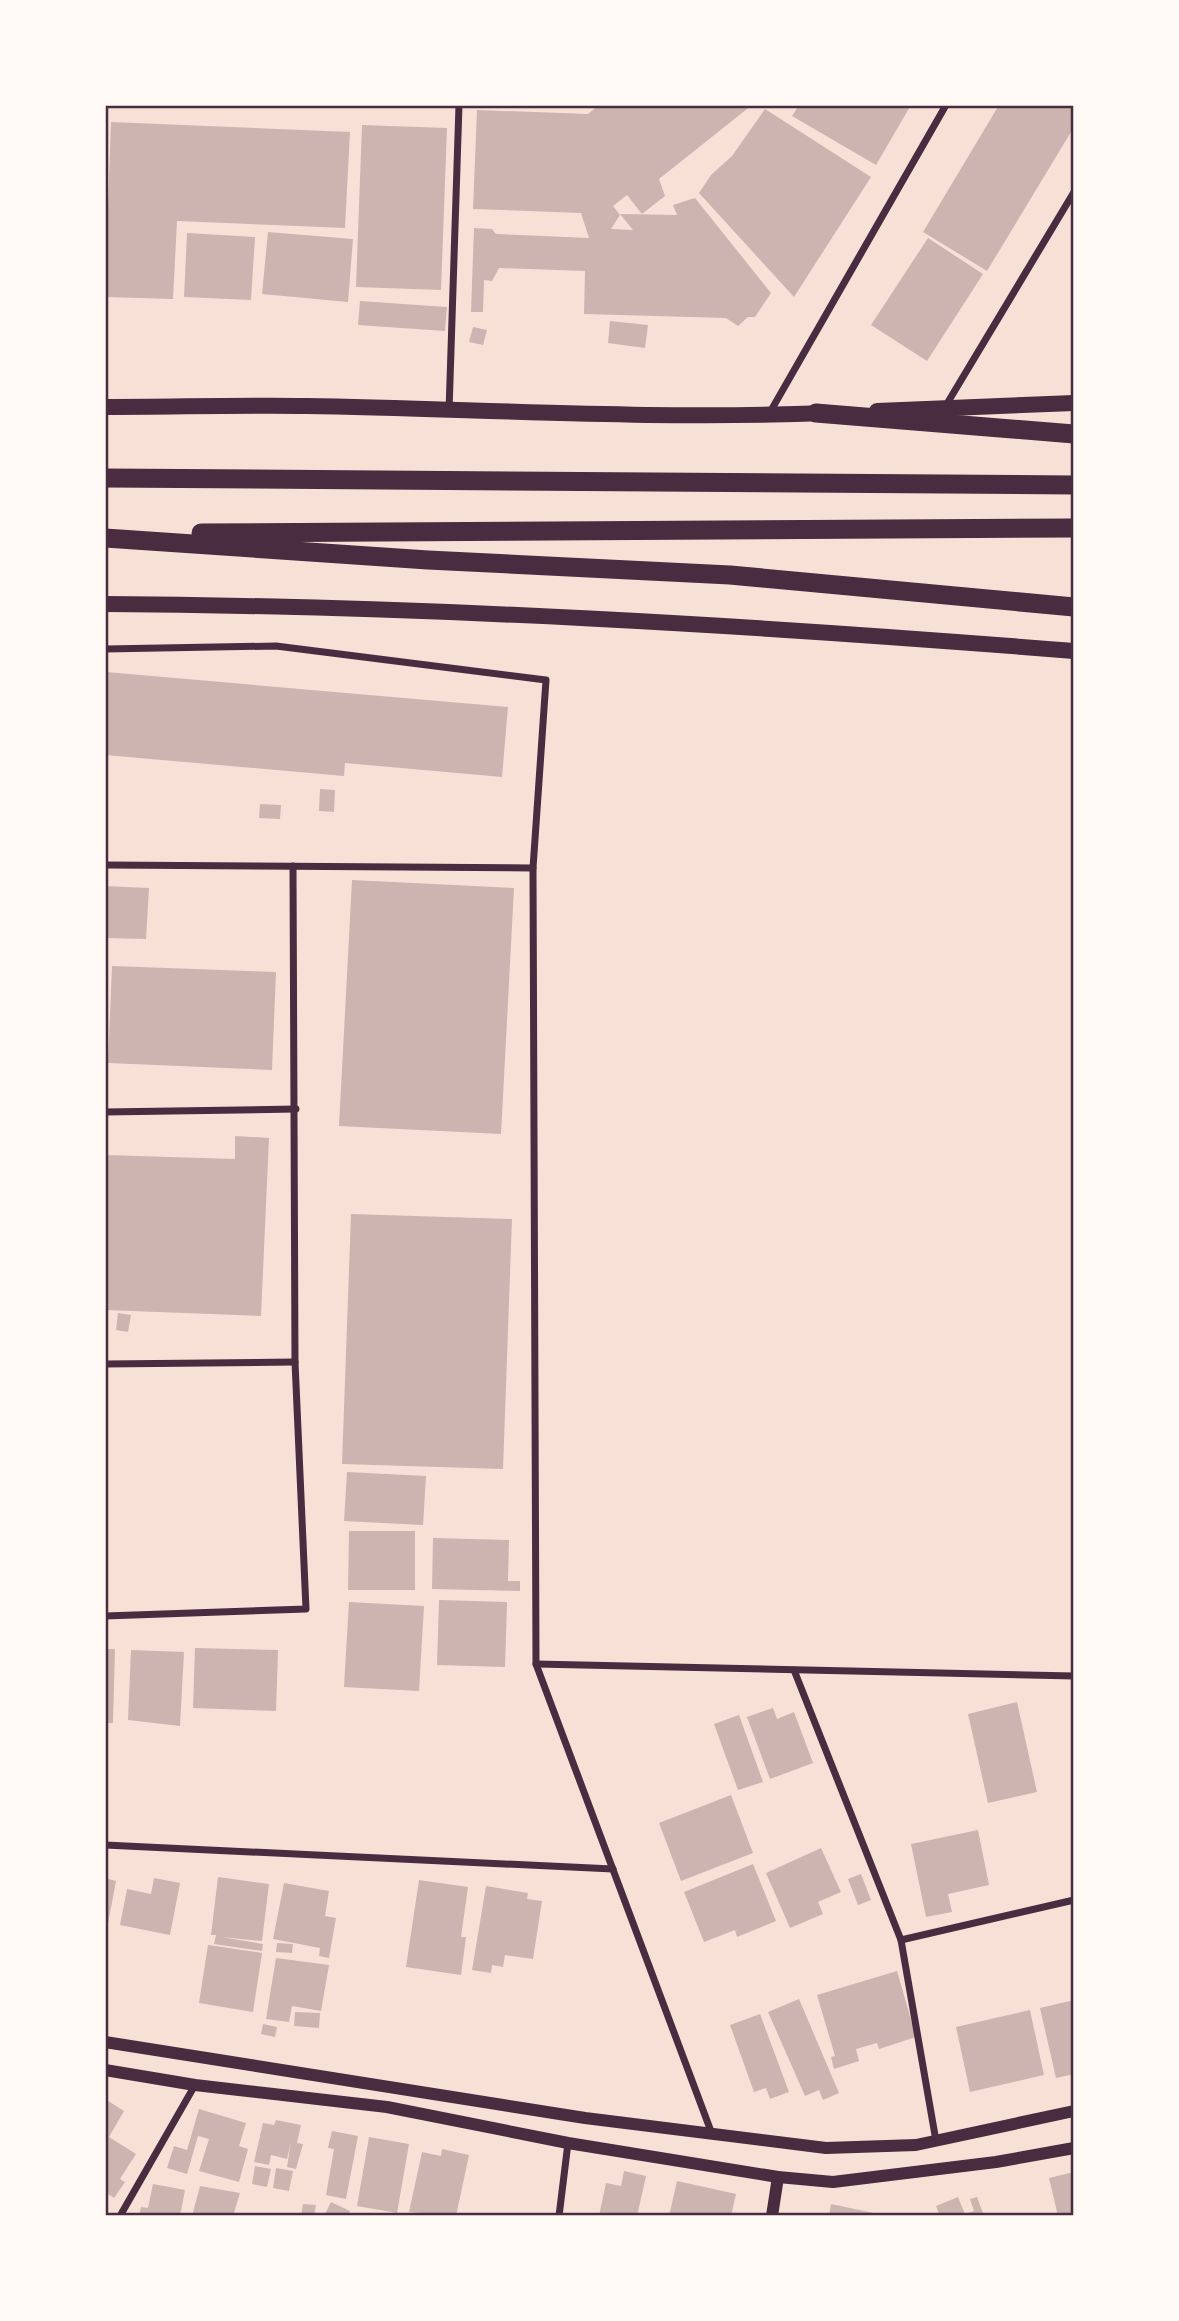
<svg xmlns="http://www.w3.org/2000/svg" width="1179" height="2321" viewBox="0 0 1179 2321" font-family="Signika,sans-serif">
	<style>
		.building { fill: #ccb4b1 }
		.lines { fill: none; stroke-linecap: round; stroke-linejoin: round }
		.minor { stroke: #4a2c40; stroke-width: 7 }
		.tertiary { stroke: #4a2c40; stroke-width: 12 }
		.primary { stroke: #4a2c40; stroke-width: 16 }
		.motorway { stroke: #4a2c40; stroke-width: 19 }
		.neatline { fill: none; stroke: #4a2c40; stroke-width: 2.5 }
	</style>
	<rect width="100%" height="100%" fill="#f7e1d7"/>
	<g class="building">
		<path d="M599 105H752L659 179 665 196 642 214 627 195 613 206 620 215 611 229 633 230 620 214 677 215 673 205 695 198 771 293 755 317H748L738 326 726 318 584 314 585 271 499 268 492 281 484 280 483 312H471L474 228 492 229 496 234 589 238 581 213 473 209 477 110 588 114Z"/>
		<path d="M799 105H911L876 165 792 116Z"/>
		<path d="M999 105H1074V127L987 271 923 232Z"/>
		<path d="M765 109 871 177 794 297 699 193 711 175 732 156Z"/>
		<path d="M111 122 350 132 345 228 177 221 173 299 105 297Z"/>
		<path d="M362 125 447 128 441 290 356 287Z"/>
		<path d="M268 232 353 239 348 302 262 294Z"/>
		<path d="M187 233 255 237 251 300 184 297Z"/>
		<path d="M928 238 983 274 927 361 871 325Z"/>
		<path d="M360 301 447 307 445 331 358 325Z"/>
		<path d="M610 321 648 325 645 348 608 343Z"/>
		<path d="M473 327 487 330 483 345 469 342Z"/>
		<path d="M106 672 508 707 502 777 345 763 344 776 105 755Z"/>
		<path d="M320 789 335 790 334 812 319 811Z"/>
		<path d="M260 804 281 805 280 819 259 818Z"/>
		<path d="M352 880 514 888 501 1134 339 1126Z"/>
		<path d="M105 886 149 888 146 939 105 938Z"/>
		<path d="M112 966 276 972 272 1070 108 1063Z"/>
		<path d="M235 1136 269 1138 261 1316 105 1310V1155L235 1159Z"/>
		<path d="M351 1214 512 1219 503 1469 342 1464Z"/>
		<path d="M118 1313 131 1315 128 1332 116 1330Z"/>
		<path d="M347 1472 426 1476 423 1525 344 1521Z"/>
		<path d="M349 1531H415V1590H348Z"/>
		<path d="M433 1538 509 1540 508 1581H520V1591L432 1589Z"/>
		<path d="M439 1600 507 1602 505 1667 437 1665Z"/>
		<path d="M349 1602 424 1606 419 1691 344 1687Z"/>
		<path d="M195 1648 278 1650 276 1711 193 1708Z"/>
		<path d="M105 1649H115L113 1723H105Z"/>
		<path d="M131 1650 184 1652 180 1726 128 1720Z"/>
		<path d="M1017 1702 1037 1792 988 1803 968 1714Z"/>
		<path d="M773 1708 777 1719 794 1712 813 1763 770 1779 747 1717Z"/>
		<path d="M739 1715 763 1782 738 1790 714 1724Z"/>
		<path d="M731 1795 753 1853 681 1881 659 1823Z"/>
		<path d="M978 1830 989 1885 948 1894 952 1912 926 1917 911 1844Z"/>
		<path d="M821 1848 841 1892 818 1902 823 1914 790 1928 766 1873Z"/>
		<path d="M753 1864 776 1921 737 1937 735 1930 704 1942 684 1892Z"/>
		<path d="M861 1874 871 1900 858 1905 848 1879Z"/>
		<path d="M218 1877 269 1884 262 1941 221 1937 263 1944 262 1951 214 1944 216 1935H211Z"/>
		<path d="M105 1878 116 1881 106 1934H105Z"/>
		<path d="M154 1878 180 1883 170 1935 120 1925 127 1889 151 1894Z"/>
		<path d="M419 1880 468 1887 461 1937H466L461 1975 406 1967Z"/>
		<path d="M284 1883 329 1891 325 1916 336 1918 329 1958 319 1956 320 1948 273 1939Z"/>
		<path d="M486 1886 528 1893 527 1899 542 1901 533 1959 505 1955 503 1967 492 1965 491 1973 472 1970Z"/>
		<path d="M277 1943 293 1944 292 1953 276 1952Z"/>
		<path d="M208 1945 262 1953 253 2012 199 2003Z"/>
		<path d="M276 1958 329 1965 321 2011 292 2006 289 2022 266 2019Z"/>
		<path d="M897 1971 916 2037 879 2049 877 2043 856 2049 859 2061 834 2069 831 2057 835 2056 817 1995Z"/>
		<path d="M799 1999 839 2093 823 2100 819 2090 805 2096 768 2012Z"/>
		<path d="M1074 2000V2074L1056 2078 1040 2008Z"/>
		<path d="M1030 2010 1044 2075 970 2092 956 2027Z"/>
		<path d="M295 2012 320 2013 319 2028 294 2026Z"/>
		<path d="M760 2014 789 2092 770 2099 766 2088 754 2092 730 2025Z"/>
		<path d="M263 2024 277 2027 275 2037 261 2034Z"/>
		<path d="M105 2099 124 2111 109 2137 136 2154 120 2179 125 2182 114 2198 105 2192Z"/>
		<path d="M199 2109 246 2123 239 2146 248 2149 239 2182 199 2171 209 2139 198 2136 187 2174 167 2168 174 2146 187 2150Z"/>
		<path d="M276 2120 301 2125 297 2143 303 2144 296 2169 287 2167 291 2141 287 2159 271 2155 269 2165 254 2162 263 2123 274 2125Z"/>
		<path d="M332 2131 358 2136 346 2199 326 2195 334 2149 328 2148Z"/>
		<path d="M369 2137 409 2144 397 2213 357 2206Z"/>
		<path d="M442 2149 469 2155 456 2216 409 2212 422 2152 441 2156Z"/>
		<path d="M255 2166 271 2169 267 2187 252 2184Z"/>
		<path d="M276 2168 293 2171 289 2191 273 2188Z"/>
		<path d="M624 2171 646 2176 637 2216H599L606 2183 621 2186Z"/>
		<path d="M1074 2172V2216H1058L1049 2178Z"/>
		<path d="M677 2181 736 2194 731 2216H669Z"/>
		<path d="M153 2184 185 2190 180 2216H139L141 2207 148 2208Z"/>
		<path d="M200 2186 240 2193 233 2216H192Z"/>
		<path d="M958 2197 965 2214 974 2211 970 2199 977 2197 984 2216H940L936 2206Z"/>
		<path d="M331 2202 350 2211 348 2216H324Z"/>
		<path d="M303 2204 316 2205 314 2216H301Z"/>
		<path d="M831 2204 883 2215V2216H829Z"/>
	</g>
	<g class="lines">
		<g class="minor">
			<path d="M945 407 1074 192"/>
			<path d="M449 411 459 105"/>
			<path d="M769 414 946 105"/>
			<path d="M105 649 276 646 546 680 533 868 536 1664 712 2134"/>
			<path d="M105 865 533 868"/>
			<path d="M105 1112 296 1109"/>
			<path d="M105 1364 295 1362"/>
			<path d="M105 1616 306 1609 295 1362 293 866"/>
			<path d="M536 1664 1074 1676"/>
			<path d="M794 1670 901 1940 1074 1900"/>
			<path d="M105 1845 613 1869"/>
			<path d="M901 1940 936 2141"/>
			<path d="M120 2216 195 2085"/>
			<path d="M559 2216 568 2143"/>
		</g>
		<g class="tertiary">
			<path d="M105 2042 585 2118 826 2148 916 2145 1074 2111"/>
			<path d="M105 2070 195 2085 387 2107 568 2143 778 2177 833 2182 996 2162 1074 2148"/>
			<path d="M772 2216 778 2177"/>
		</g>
		<g class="primary">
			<path d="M105 407C172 407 240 405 307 406 480 409 653 420 827 413"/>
			<path d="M877 411 1074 403"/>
			<path d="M105 604C429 606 751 625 1074 651"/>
		</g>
		<g class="motorway">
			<path d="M816 413 1074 434"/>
			<path d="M105 478 1074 485"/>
			<path d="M201 533 1074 528"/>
			<path d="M105 538 428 560 730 575 1074 607"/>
		</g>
	</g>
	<rect width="1179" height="2321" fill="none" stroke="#fffaf5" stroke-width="214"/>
	<rect x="107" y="107" width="965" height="2107" class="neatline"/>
</svg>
